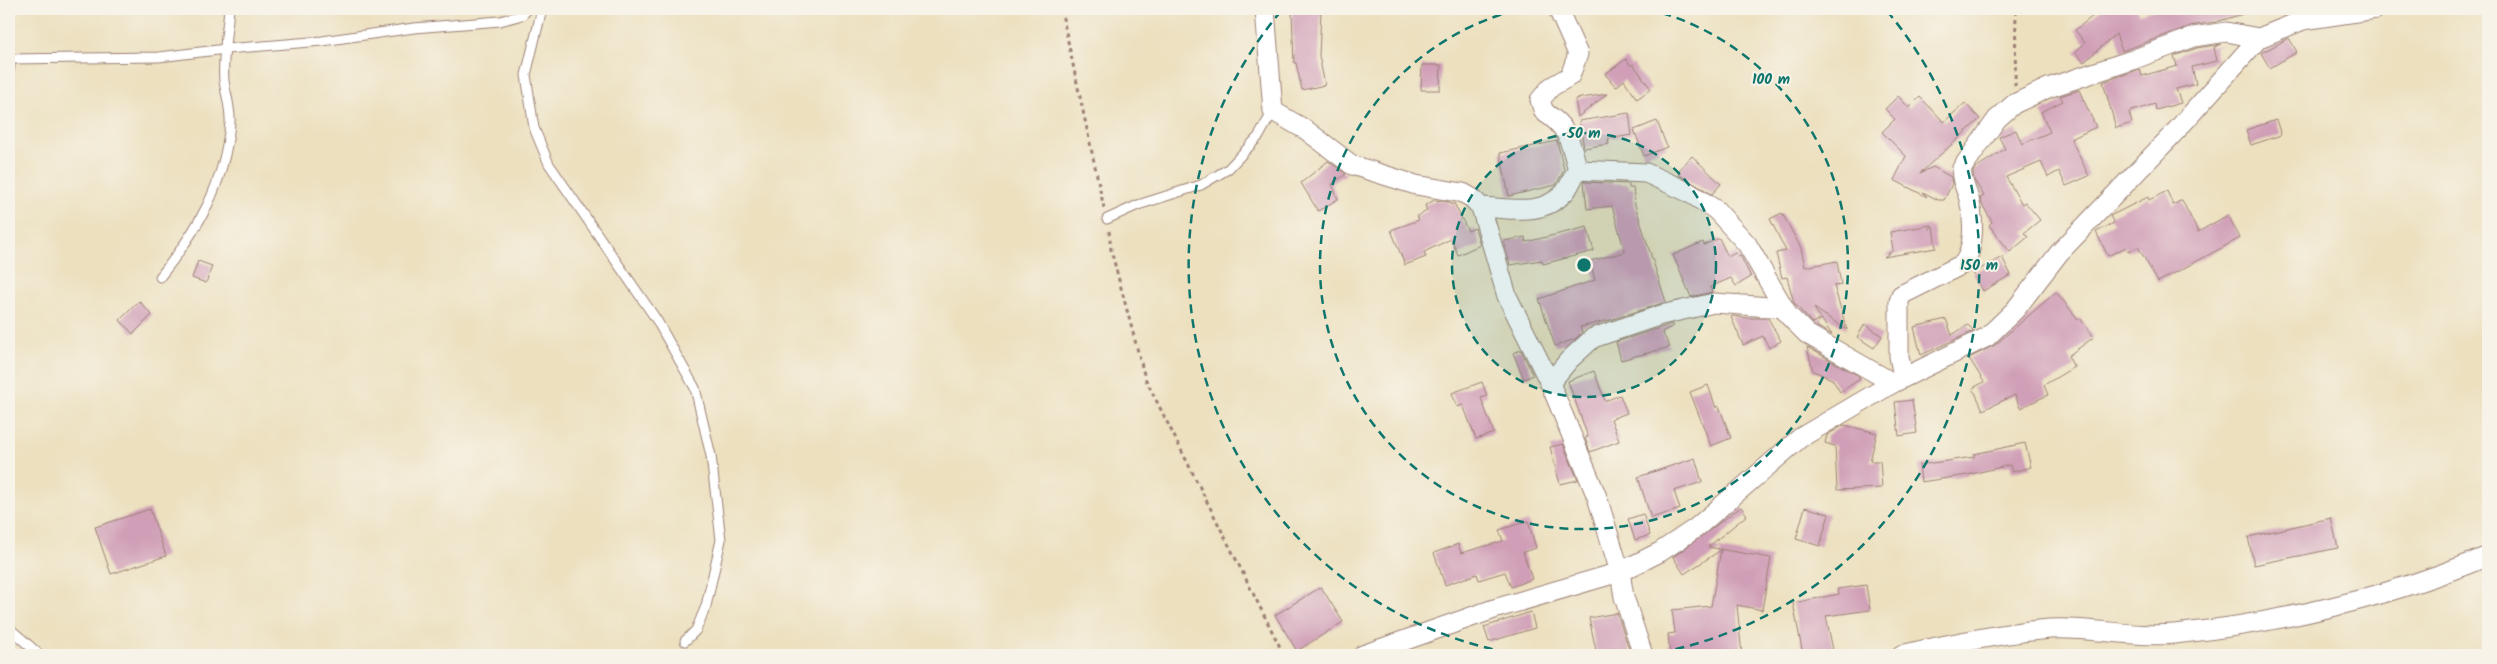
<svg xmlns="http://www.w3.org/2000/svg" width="2497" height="664" viewBox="0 0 2497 664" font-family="Kalam,sans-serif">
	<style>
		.building { fill: #d09fb7 }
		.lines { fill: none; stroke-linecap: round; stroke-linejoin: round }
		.lane-casing { stroke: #9b8075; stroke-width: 11 }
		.street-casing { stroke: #9b8075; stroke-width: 21 }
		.path { stroke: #9b8075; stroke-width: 3; stroke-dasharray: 4 4; stroke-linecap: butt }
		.lane { stroke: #fff; stroke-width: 9 }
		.street { stroke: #fff; stroke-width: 19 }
		.ring { fill: none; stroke: #0f766e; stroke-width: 2.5; stroke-dasharray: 9 6 }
		.centre { fill: #0f766e; stroke: #f7f3e8; stroke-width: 2.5 }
		.ring-label { font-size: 15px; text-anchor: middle; font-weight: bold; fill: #0f766e; stroke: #f7f3e8; stroke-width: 4; stroke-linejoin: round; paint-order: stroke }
	</style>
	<rect width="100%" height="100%" fill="#f7f3e8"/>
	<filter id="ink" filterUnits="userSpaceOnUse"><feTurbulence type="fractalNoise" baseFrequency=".02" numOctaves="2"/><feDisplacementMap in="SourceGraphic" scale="10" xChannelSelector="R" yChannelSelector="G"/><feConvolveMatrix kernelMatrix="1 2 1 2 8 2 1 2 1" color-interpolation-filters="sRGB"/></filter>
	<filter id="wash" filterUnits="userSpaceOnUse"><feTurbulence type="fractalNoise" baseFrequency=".0096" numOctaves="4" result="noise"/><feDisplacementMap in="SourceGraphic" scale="20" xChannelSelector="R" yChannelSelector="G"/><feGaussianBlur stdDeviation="1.12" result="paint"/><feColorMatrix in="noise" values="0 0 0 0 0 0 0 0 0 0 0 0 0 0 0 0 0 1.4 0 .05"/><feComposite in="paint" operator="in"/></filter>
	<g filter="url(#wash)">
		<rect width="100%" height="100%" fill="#ece0bf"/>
		<g id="blocks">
			<g class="building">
				<path d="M2102 9H2138L2139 14 2156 9H2242L2243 14 2216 22 2190 26 2122 51 2116 34 2084 62 2075 52 2085 43 2075 30Z"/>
				<path d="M1321 11 1319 56 1325 85 1302 90 1296 63H1294L1292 12Z"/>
				<path d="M2289 38 2297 52 2270 68 2261 53Z"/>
				<path d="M2222 44 2214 47 2217 61 2192 67 2196 84 2176 89 2181 103 2156 110 2155 104 2129 112 2132 123 2116 128 2103 82 2140 69 2142 76 2177 66 2174 56 2197 48Z"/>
				<path d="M1626 59 1631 66 1633 64 1651 89 1637 99 1624 80 1616 87 1605 74Z"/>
				<path d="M1422 65H1441L1440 90H1421Z"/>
				<path d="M2079 90 2096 127 2071 139 2089 176 2066 186 2059 171 2048 177 2041 162 2006 177 2022 204 2025 202 2040 220 2024 233 2028 237 2010 252 1989 225 1992 222 1982 204 1980 198 1984 196 1974 180 1973 172 1977 167 2005 149 1999 137 2016 130 2022 144 2050 132 2041 112 2063 101 2060 96Z"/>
				<path d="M1607 94 1578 117 1575 99Z"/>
				<path d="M1898 96 1909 108 1920 97 1944 122 1965 103 1980 119 1920 173 1933 167 1951 177 1952 184 1944 200H1938L1923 192 1927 197 1894 180 1906 156 1882 132 1895 119 1885 109Z"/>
				<path d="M1629 113 1632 135 1608 139 1609 144 1584 148 1579 121Z"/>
				<path d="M2276 120 2281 135 2251 145 2246 130Z"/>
				<path d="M1657 121 1667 147 1644 156 1634 130Z"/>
				<path d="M1557 141 1564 170 1556 185 1509 196 1500 153Z"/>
				<path d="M1692 156 1721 184 1712 194 1679 175V170Z"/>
				<path d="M1328 161 1346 174 1332 184 1338 199 1318 211 1301 183Z"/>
				<path d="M1584 182 1629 184V188H1633L1635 205 1666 302 1610 320 1580 327 1582 333 1575 339 1555 346 1539 299 1595 280 1590 261 1625 252 1612 206 1587 209Z"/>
				<path d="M2167 191 2173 205 2182 200 2198 232 2228 215 2240 238 2158 282 2138 247 2128 252 2126 247 2108 256 2096 232 2114 223 2110 216 2148 197 2149 200Z"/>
				<path d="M1435 200 1449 202 1451 205 1454 203 1468 231 1475 228 1480 245 1458 255 1451 239 1424 252 1426 257 1405 265 1391 230 1419 220 1417 216 1427 211 1425 205Z"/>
				<path d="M1782 213 1801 248 1805 267 1837 261 1841 285 1834 286 1847 330 1814 308 1832 335 1816 326 1820 319 1812 323 1794 303 1787 277 1782 278 1776 253 1786 251 1770 219Z"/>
				<path d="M1931 225 1929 229 1933 226 1936 248 1884 257 1893 250 1890 232Z"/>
				<path d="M1587 227 1594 251 1543 264 1542 260 1510 265 1504 241 1525 237 1526 242Z"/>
				<path d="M1719 238 1728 257 1735 253 1738 256 1740 255 1751 277 1736 286 1731 278 1710 287 1712 292 1691 297 1673 255 1703 242 1704 245Z"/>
				<path d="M2002 257 2011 275 1983 291 1973 273Z"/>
				<path d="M198 261 212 266 206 283 192 278Z"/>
				<path d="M2056 292 2078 319 2080 318 2094 337 2068 356 2074 367 2044 385 2048 395 2020 408 2015 395 1983 410 1973 388 1984 382 1969 358 1995 345Z"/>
				<path d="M139 301 152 315 133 334 120 320Z"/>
				<path d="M1733 316 1747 318H1768L1781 341 1769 348 1763 336 1743 345 1731 317Z"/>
				<path d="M1946 319 1952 335 1968 325 1974 331 1921 355 1914 327Z"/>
				<path d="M1672 324 1673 326 1662 332 1670 347 1621 360 1616 342Z"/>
				<path d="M1865 324 1882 336 1874 348 1857 337Z"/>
				<path d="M1807 347 1859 376 1860 379 1840 392 1832 379 1813 371Z"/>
				<path d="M1521 350 1533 375 1524 379 1513 353Z"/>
				<path d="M1594 371 1605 401 1620 395 1627 413 1611 419 1619 441 1590 452 1585 438 1588 437 1568 381Z"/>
				<path d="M1482 382 1487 396 1481 398 1494 433 1476 439 1463 405 1457 407 1452 393Z"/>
				<path d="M1708 385 1716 408 1719 406 1731 438 1711 446 1690 392Z"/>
				<path d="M1912 400 1917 433 1899 436 1895 402Z"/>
				<path d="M1844 425 1877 433 1870 461H1880L1882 488 1837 490 1835 446 1825 443 1827 435Z"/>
				<path d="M2025 443 2031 467 2012 472 2010 465 1967 475 1921 482 1919 465 1974 457V454Z"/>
				<path d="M1563 444 1578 480 1560 484 1550 447Z"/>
				<path d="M1695 458 1702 482 1674 491 1680 509 1651 518 1638 477Z"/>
				<path d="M1741 507 1747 515 1708 547 1771 558 1762 610 1737 605 1742 655H1670L1668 634 1675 633 1672 610 1711 606 1721 550 1684 574 1673 557Z"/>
				<path d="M1805 507 1829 514 1820 546 1796 539Z"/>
				<path d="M150 509 166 556 111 574 95 527Z"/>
				<path d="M1643 514 1650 535 1635 540 1628 519Z"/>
				<path d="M2331 518 2338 548 2254 565 2248 537Z"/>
				<path d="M1528 521 1536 548 1523 552 1532 579 1511 587 1505 572 1479 580 1477 574 1445 585 1434 553 1458 544 1461 553 1503 541 1499 530Z"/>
				<path d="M1866 585 1870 610 1826 616 1834 655H1803L1793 603 1839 594 1838 589Z"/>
				<path d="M1321 587 1343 622 1297 651 1275 615Z"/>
				<path d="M1531 612 1535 628 1489 642 1484 627Z"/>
				<path d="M1617 613 1631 655H1597L1589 618Z"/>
			</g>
		</g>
	</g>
	<g filter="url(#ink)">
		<use href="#blocks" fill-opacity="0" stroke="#9b8075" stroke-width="1"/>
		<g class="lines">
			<g class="lane-casing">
				<g id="lane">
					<path d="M542 9 526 75 534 128 549 164 656 319 695 388 711 456 721 540 706 606 696 630 685 641"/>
					<path d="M9 59 159 57 226 49 322 41 414 28 500 21 522 15 528 9"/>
					<path d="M9 72 11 59"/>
					<path d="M1107 219 1138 205 1201 185 1228 169 1259 136 1273 111"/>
					<path d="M160 277C199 228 224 186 230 123 231 109 226 95 224 81 222 58 227 32 229 9"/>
					<path d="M9 628 40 655"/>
				</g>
			</g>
			<g class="street-casing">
				<g id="street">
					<path d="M1265 9 1273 111 1306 130 1352 165 1416 185 1463 193 1472 198 1481 207 1507 296 1550 383 1597 497 1620 572 1624 597 1643 655"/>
					<path d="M1558 9 1578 54 1570 76 1551 87 1540 100 1544 112C1570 128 1570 143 1578 170"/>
					<path d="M1481 207C1510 208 1541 217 1564 193 1570 187 1572 177 1578 170L1646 173 1688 192 1716 210 1747 244 1788 315 1807 334 1893 383"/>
					<path d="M1903 377 1899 356V302L1901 295 1963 264C1975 249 1974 218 1969 199 1966 188 1960 179 1962 168L1997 119 2014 104 2048 88 2132 60 2194 37 2226 32 2259 38"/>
					<path d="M1550 383 1569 360 1593 338 1661 315 1714 303 1784 308"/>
					<path d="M1363 655 1494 609 1620 572 1660 552 1696 528 1800 438 1893 383 1987 337 2015 310 2059 253 2175 132 2259 38 2303 20 2376 9"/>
					<path d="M1901 655C1949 644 2001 633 2050 629 2092 627 2132 638 2174 634 2281 623 2389 597 2488 556"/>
				</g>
			</g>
			<g class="path">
				<path d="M1061 9 1104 208"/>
				<path d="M2015 86 2016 9"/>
				<path d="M1109 231 1111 250 1145 378 1284 655"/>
			</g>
			<use href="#lane" class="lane"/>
			<use href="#street" class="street"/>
		</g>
	</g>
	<circle cx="1584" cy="265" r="132" fill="#0f766e" fill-opacity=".12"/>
	<g class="ring">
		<circle cx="1584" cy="265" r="132"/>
		<path d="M1648 9A264 264 0 1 1 1520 9"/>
		<path d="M1522 655A395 395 0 0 1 1281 11M1887 11A395 395 0 0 1 1646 655"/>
	</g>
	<circle cx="1584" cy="265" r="8" class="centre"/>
	<g class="ring-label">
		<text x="1771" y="84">100 m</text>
		<text x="1584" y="138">50 m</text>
		<text x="1979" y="270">150 m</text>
	</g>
	<rect width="2497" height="664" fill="none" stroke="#f7f3e8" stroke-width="30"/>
</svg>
